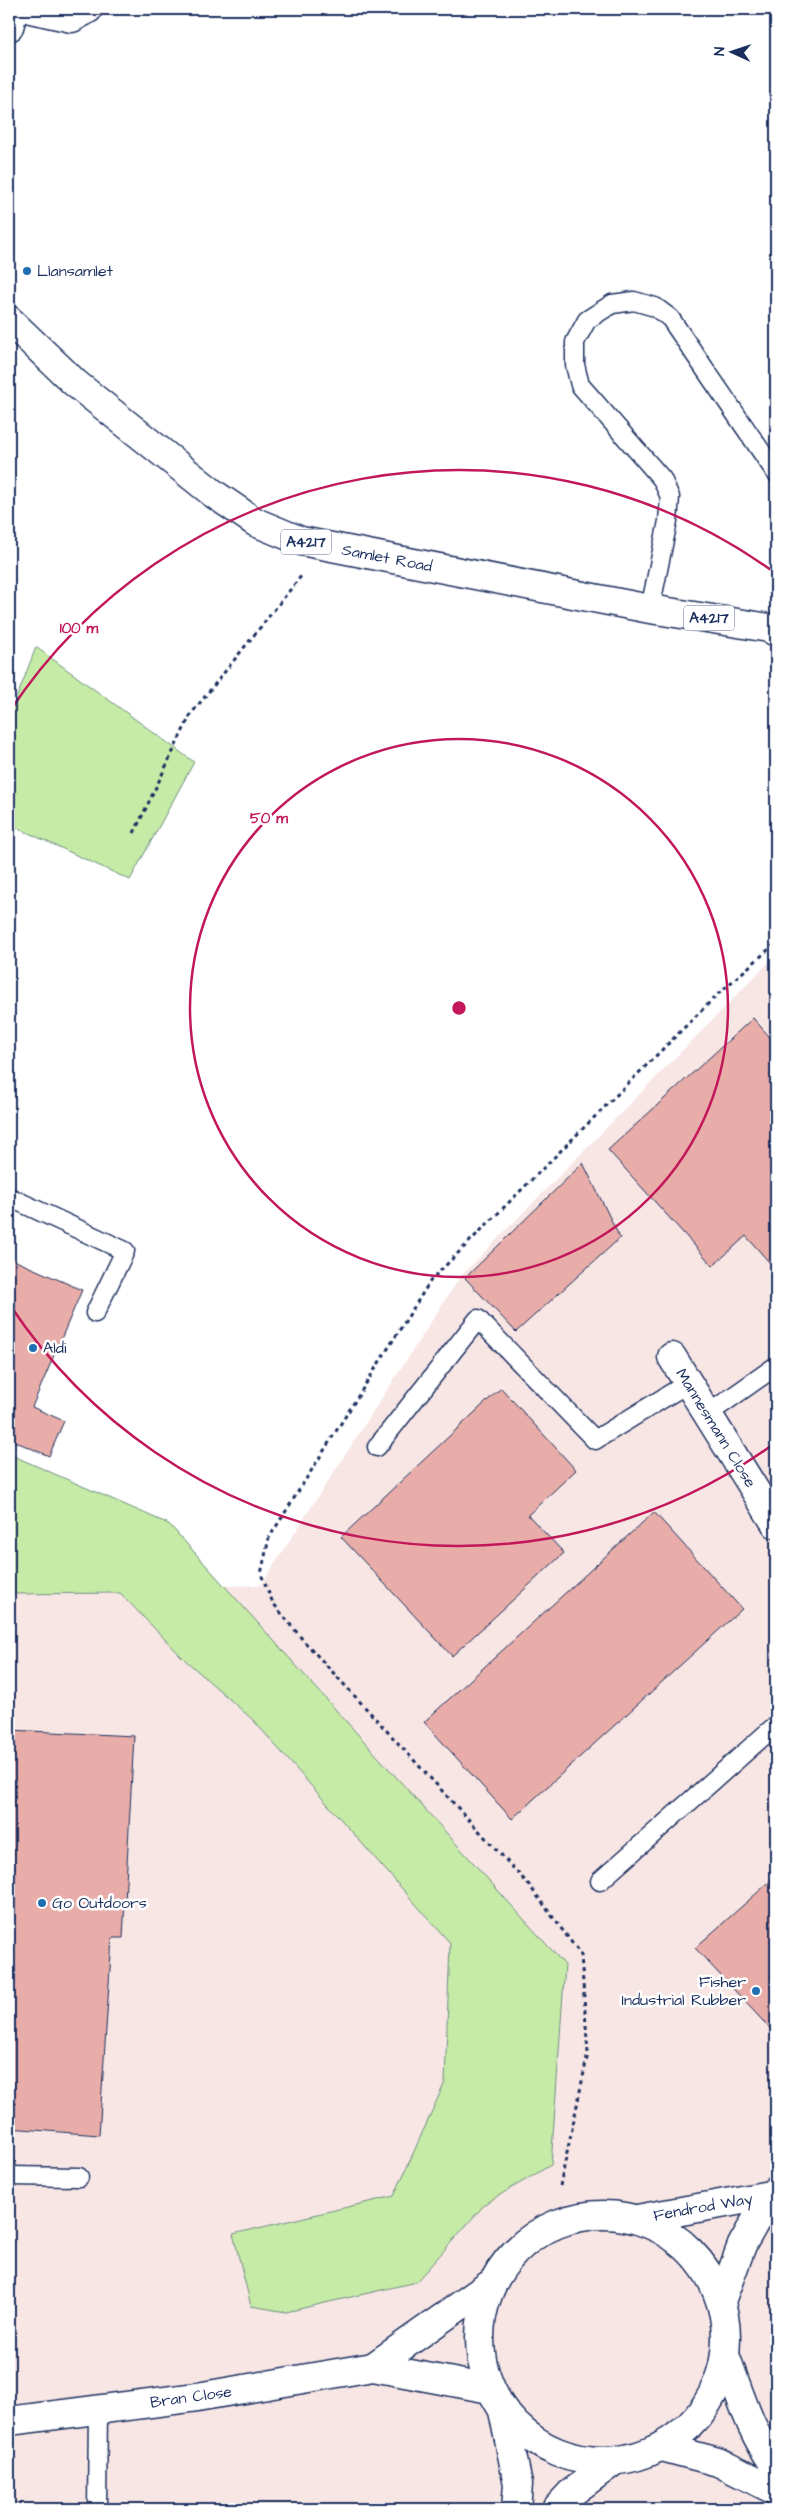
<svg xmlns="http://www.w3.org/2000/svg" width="785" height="2518" viewBox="0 0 785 2518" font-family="'Architects Daughter',sans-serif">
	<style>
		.built { fill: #f8e6e5 }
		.green { fill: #c5eba6; stroke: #708d82 }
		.building { fill: #e8ada8; stroke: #1b2f5e }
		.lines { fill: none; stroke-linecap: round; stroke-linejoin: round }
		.service-casing { stroke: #1b2f5e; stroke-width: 21 }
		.minor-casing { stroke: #1b2f5e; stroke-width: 31 }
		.tertiary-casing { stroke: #1b2f5e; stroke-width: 31 }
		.primary-casing { stroke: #1b2f5e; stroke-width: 31 }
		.path { stroke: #1b2f5e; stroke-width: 3; stroke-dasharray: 4 4; stroke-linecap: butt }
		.service { stroke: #fff; stroke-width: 18 }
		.minor { stroke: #fff; stroke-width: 28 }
		.tertiary { stroke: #fff; stroke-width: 28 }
		.primary { stroke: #fff; stroke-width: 28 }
		.ring { fill: none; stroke: #c2185b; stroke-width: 2.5 }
		.poi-dot { fill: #1f6fb2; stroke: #fff; stroke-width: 2 }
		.labels { text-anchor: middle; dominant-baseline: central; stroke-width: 5; stroke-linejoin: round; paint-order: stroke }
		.shield { fill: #fff; stroke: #5f6d8e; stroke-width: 1 }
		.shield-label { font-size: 15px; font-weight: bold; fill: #1b2f5e }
		.poi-label { font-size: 16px; fill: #1b2f5e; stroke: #fff; text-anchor: start }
		.street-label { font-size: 16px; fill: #1b2f5e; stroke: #fff }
		.centre { fill: #c2185b; stroke: #fff; stroke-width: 2.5 }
		.ring-label { font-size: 15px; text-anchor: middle; font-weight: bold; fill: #c2185b; stroke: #fff; stroke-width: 5; stroke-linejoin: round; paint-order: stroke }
	</style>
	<rect width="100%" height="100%" fill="#fff"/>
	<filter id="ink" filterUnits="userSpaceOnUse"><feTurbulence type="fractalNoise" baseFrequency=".02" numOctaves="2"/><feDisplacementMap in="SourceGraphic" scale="10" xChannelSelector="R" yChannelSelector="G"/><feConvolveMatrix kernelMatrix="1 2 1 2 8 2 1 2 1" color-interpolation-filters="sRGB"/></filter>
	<g filter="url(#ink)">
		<path class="built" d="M776 955V2509H9V1591L261 1585 460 1277Z"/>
		<g class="green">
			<path d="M36 647 194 762 130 880 9 824V718Z"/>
			<path d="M9 1454 169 1524 565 1965 551 2165 486 2203 416 2282 286 2312 251 2306 233 2234 394 2196 445 2082 450 1943 253 1720 184 1659 120 1593 9 1594Z"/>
		</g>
		<g class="building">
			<path d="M753 1018 776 1044V1270L746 1236 713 1266 608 1150Z"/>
			<path d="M583 1163 620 1238 516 1332 465 1278Z"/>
			<path d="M9 1258 82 1290 32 1407 64 1421 49 1456 9 1439Z"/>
			<path d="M501 1388 576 1470 528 1515 564 1553 452 1656 341 1537Z"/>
			<path d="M654 1512 742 1609 512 1819 424 1722Z"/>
			<path d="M9 1730 134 1736 123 1938H112L99 2135 9 2128Z"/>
			<path d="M776 1876V2035L695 1948Z"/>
		</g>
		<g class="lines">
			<g class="service-casing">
				<g id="service">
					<path d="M650 609 668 521 670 497 662 479 580 385 575 365V342L587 320 612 304 634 301 655 307 670 318 776 473"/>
					<path d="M9 1197 125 1251 95 1313"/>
					<path d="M708 1414 776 1366"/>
					<path d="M377 1447 478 1319 595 1440 688 1383"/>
					<path d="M600 1881 776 1725"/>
					<path d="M9 2176 79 2177"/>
					<path d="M97 2509 98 2410"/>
				</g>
			</g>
			<g class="minor-casing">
				<g id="minor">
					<path d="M31 9 72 18 88 9"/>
					<path d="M672 1357 776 1524"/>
					<path d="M373 2367 492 2283"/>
					<path d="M9 2421 197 2397 373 2367 490 2389"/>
				</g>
			</g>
			<g class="tertiary-casing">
				<g id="tertiary">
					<circle cx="603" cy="2338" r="123"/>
					<path d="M637 2219 770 2195 776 2191"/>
					<path d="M721 2301 742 2245 770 2195"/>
					<path d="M725 2355C739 2391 751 2435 776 2466"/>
					<path d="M503 2411 518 2484 516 2509"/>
					<path d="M662 2447 718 2462 776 2491"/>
					<path d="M556 2509 570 2494 614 2461"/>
				</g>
			</g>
			<g class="primary-casing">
				<g id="primary">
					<path d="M9 27 14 9"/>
					<path d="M9 320 75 383 214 494 255 522 301 541 650 609 769 628 776 632"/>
				</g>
			</g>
			<g class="path">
				<path d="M134 833 191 714 302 575"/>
				<path d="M560 2186 588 2053 581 1955 529 1885 303 1640 273 1603 261 1574 269 1538 431 1280 719 993 776 943"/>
			</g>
			<use href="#service" class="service"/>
			<use href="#minor" class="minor"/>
			<use href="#tertiary" class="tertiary"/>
			<use href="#primary" class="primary"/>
		</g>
	</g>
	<g class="ring">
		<circle cx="459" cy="1008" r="269"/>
		<path d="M775 1443A538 538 0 0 1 10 1305M10 711A538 538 0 0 1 775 573"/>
	</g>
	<g class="poi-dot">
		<circle cx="27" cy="271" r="5"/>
		<circle cx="33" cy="1348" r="5"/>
		<circle cx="42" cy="1903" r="5"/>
		<circle cx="756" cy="1991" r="5"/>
	</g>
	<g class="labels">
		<g class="shield">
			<rect x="281" y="529.5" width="50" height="25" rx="4"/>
			<rect x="684" y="605.5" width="50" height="25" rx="4"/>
		</g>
		<g class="shield-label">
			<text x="306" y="542">A4217</text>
			<text x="709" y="618">A4217</text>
		</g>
		<g class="poi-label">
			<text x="37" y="271">Llansamlet</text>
			<text x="43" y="1348">Aldi</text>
			<text x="52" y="1903">Go Outdoors</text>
			<text x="746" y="1982" text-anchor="end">Fisher<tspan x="746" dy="18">Industrial Rubber</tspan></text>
		</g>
		<g class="street-label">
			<text transform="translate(387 558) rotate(11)">Samlet Road</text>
			<text transform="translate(716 1428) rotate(58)">Mannesmann Close</text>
			<text transform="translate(703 2207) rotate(-10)">Fendrod Way</text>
			<text transform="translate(191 2397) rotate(-8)">Bran Close</text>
		</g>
	</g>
	<circle cx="459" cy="1008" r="8" class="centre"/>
	<g class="ring-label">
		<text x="79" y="633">100 m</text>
		<text x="269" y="823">50 m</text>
	</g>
	<rect width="785" height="2518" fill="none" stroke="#fff" stroke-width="30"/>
	<rect x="15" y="15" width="755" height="2488" fill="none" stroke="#1b2f5e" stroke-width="2" filter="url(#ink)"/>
	<g transform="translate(732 52) rotate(273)" stroke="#ffffff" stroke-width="4" paint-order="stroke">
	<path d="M0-4L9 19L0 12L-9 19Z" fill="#1b2f5e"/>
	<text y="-8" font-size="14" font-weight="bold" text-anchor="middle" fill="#1b2f5e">N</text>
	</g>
</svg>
